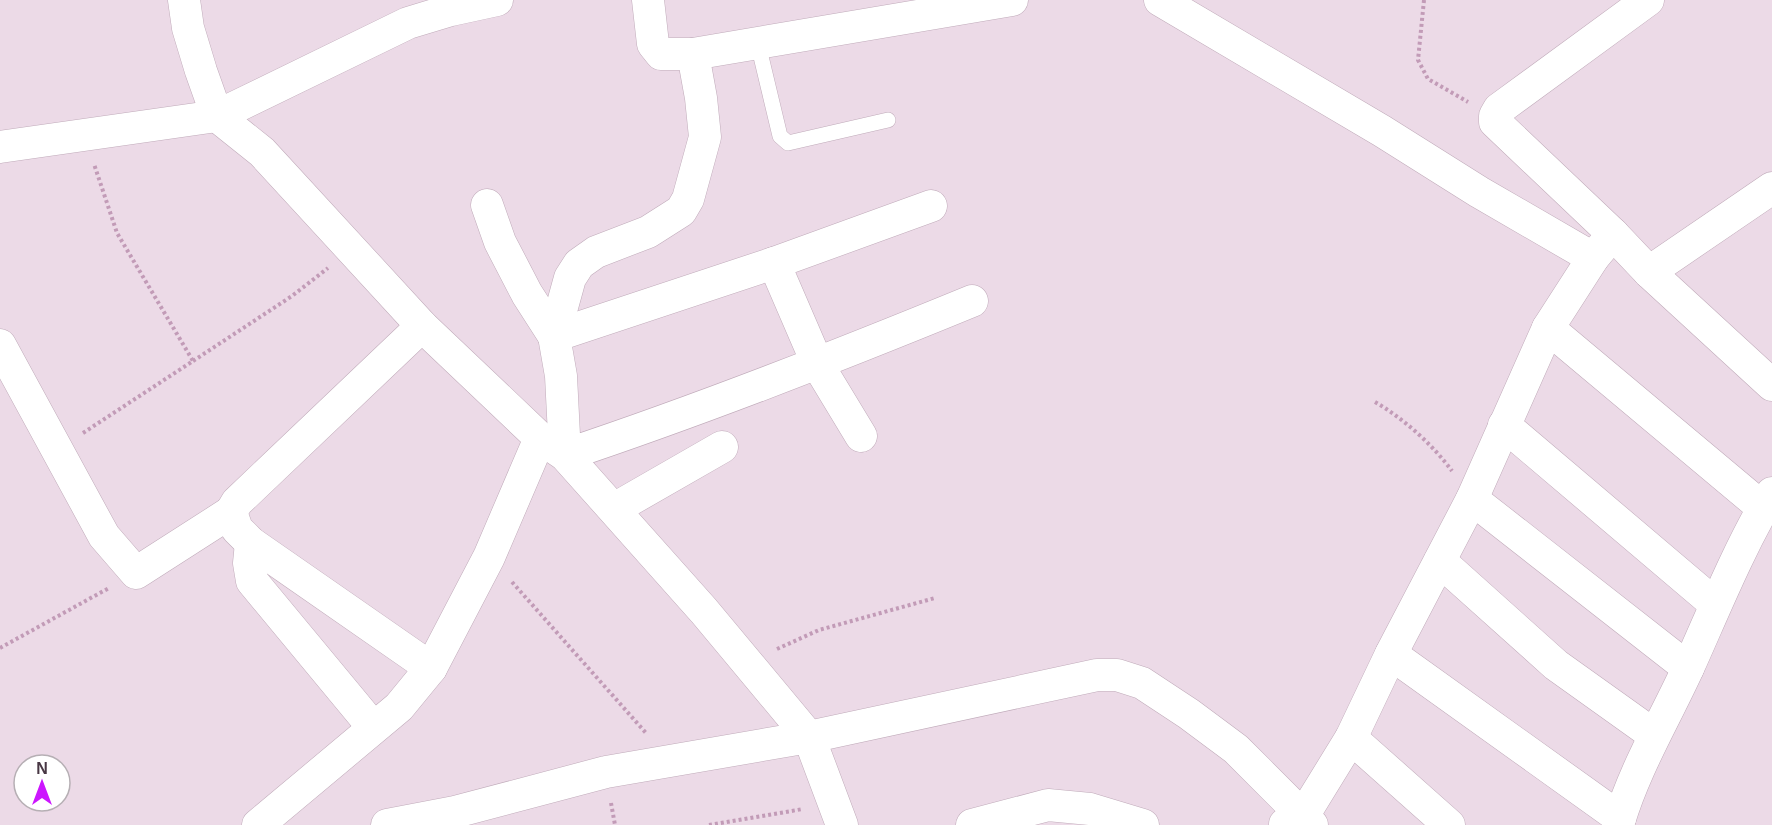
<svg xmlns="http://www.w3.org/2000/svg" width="1772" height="825" viewBox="0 0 1772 825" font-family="Arial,sans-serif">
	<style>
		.residential { fill: #ecdae7; fill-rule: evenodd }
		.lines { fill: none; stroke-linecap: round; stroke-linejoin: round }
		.service-casing { stroke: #c0abba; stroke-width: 16 }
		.minor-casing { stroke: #c0abba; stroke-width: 33 }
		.path { stroke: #c29bb7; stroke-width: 4; stroke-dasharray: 3 3; stroke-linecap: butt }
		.service { stroke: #fff; stroke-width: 15 }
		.minor { stroke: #fff; stroke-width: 32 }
	</style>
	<rect width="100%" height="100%" fill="#f4e8f0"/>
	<path class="residential" d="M0 0H1772V825H0ZM24 765H60V801H24Z"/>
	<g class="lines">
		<g class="service-casing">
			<path id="service" d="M758 44 780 136 788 143 888 120"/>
		</g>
		<g class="minor-casing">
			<g id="minor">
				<path d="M184 0 188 28 201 71 217 116 262 152 422 326 540 438 565 455 704 611 809 737 842 825"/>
				<path d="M648 0 653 44 661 54H693L1012 0"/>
				<path d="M1160 0 1382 131 1479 192 1593 258"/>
				<path d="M1648 0 1499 109 1495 116V122L1613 234 1649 272 1772 385"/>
				<path d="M693 54 701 98 705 137 688 199 681 211 648 232 596 252 579 264 570 278 554 336 561 376 565 455C703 409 838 356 972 301"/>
				<path d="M0 147 217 116 408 23 451 10 497 0"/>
				<path d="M487 205 500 242 527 294 554 336 774 263 931 206"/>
				<path d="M774 263 818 365 861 436"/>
				<path d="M1649 272 1772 188"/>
				<path d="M422 326 237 502 231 512 237 529 251 543 431 668"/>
				<path d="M1548 328 1763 508"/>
				<path d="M0 345 104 536 136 573 231 512"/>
				<path d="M1504 425 1715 604"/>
				<path d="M1472 499 1688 668"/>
				<path d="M614 509 722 447"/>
				<path d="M251 543 249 563 252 581 373 727"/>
				<path d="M1440 561 1556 665 1654 735"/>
				<path d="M1391 654 1620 818"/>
				<path d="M1351 738 1449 825"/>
				<path d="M1285 824 1303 816 1351 738 1391 654 1472 499 1548 328 1593 258 1613 234"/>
				<path d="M258 825 399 707 431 668 489 557 540 438"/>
				<path d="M387 825 455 812 606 772 809 737 1097 675H1117L1142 683 1189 714 1236 749 1312 825"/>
				<path d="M972 825 1048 805 1090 809 1143 825"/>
				<path d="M1618 825C1634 769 1665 719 1689 666 1715 608 1739 548 1772 493"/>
			</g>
		</g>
		<g class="path">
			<path d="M1424 0 1418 60 1428 79 1468 102"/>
			<path d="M193 361 292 296 328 268"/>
			<path d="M1375 402C1403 418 1433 445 1452 471"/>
			<path d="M83 433 193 361 117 233 94 164"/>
			<path d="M512 582 646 733"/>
			<path d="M0 648 109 588"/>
			<path d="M777 649 819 630 935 598"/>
			<path d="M611 803 615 825"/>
			<path d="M709 825 803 809"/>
		</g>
		<use href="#service" class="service"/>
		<use href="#minor" class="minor"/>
	</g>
	<g transform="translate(42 783)"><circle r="28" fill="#ffffff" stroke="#b6afb4" stroke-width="1.5"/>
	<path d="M0-4.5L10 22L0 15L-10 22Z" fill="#cc16fe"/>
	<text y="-9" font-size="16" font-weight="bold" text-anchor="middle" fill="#483744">N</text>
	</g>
</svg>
